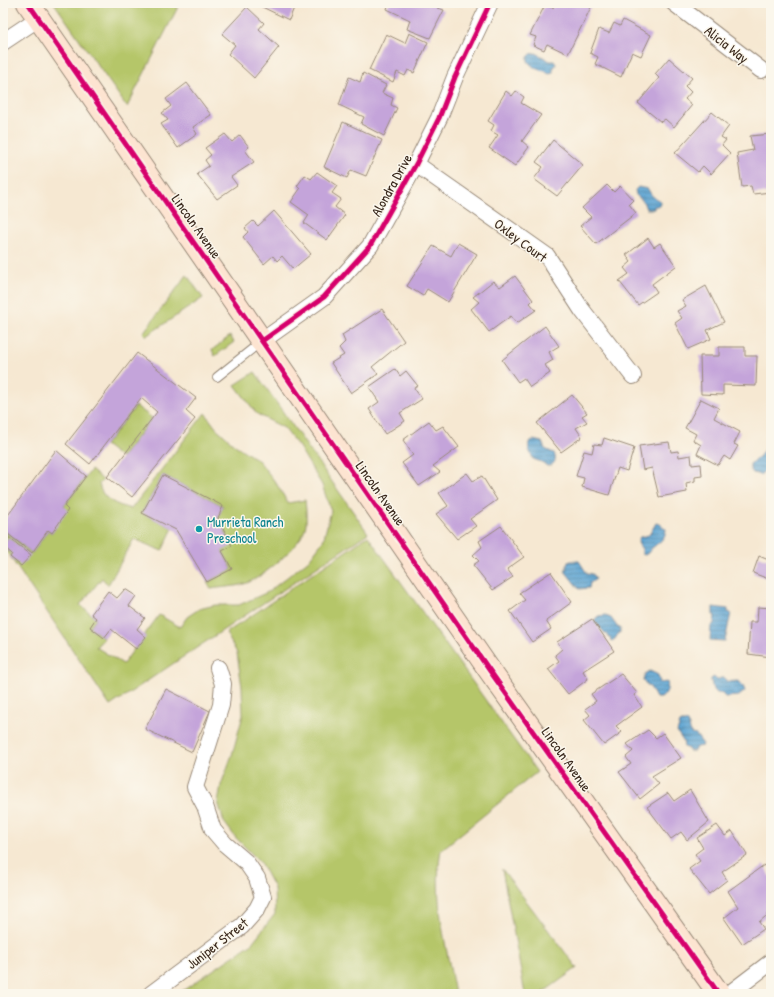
<svg xmlns="http://www.w3.org/2000/svg" width="774" height="997" viewBox="0 0 774 997" font-family="'Patrick Hand',sans-serif">
	<style>
		.grass { fill: #b5c669; stroke: #787844 }
		.water { fill: url(#water-rules); stroke: #4b6678 }
		.building { fill: #c4a4da }
		.lines { fill: none; stroke-linecap: round; stroke-linejoin: round }
		.lane-casing { stroke: #988978; stroke-width: 10 }
		.street-casing { stroke: #988978; stroke-width: 18 }
		.secondary-casing { stroke: #988978; stroke-width: 24 }
		.lane { stroke: #fff; stroke-width: 8 }
		.street { stroke: #fff; stroke-width: 16 }
		.secondary { stroke: #fde4d1; stroke-width: 22 }
		.cycleway-casing { stroke: #fbf7ec; stroke-width: 8 }
		.cycleway { stroke: #d6006c; stroke-width: 5 }
		.culture-dot { fill: #0f9aa8; stroke: #fbf7ec; stroke-width: 1.5 }
		.labels { text-anchor: middle; dominant-baseline: central; stroke-width: 3; stroke-linejoin: round; paint-order: stroke }
		.street-label { font-size: 14px; fill: #3b2a1e; stroke: #fbf7ec }
		.culture-label { font-size: 14px; fill: #0d838f; stroke: #fbf7ec; text-anchor: start }
	</style>
	<defs>
		<pattern id="water-rules" width="6" height="5" patternUnits="userSpaceOnUse"><rect width="6" height="5" fill="#5ba3d1"/><path d="M0 2.5h6" fill="none" stroke="#4c85a9"/></pattern>
	</defs>
	<rect width="100%" height="100%" fill="#fbf7ec"/>
	<filter id="ink" filterUnits="userSpaceOnUse"><feTurbulence type="fractalNoise" baseFrequency=".025" numOctaves="2"/><feDisplacementMap in="SourceGraphic" scale="8" xChannelSelector="R" yChannelSelector="G"/><feConvolveMatrix kernelMatrix="1 2 1 2 8 2 1 2 1" color-interpolation-filters="sRGB"/></filter>
	<filter id="wash" filterUnits="userSpaceOnUse"><feTurbulence type="fractalNoise" baseFrequency=".012" numOctaves="4" result="noise"/><feDisplacementMap in="SourceGraphic" scale="16" xChannelSelector="R" yChannelSelector="G"/><feGaussianBlur stdDeviation="0.9" result="paint"/><feColorMatrix in="noise" values="0 0 0 0 0 0 0 0 0 0 0 0 0 0 0 0 0 1.4 0 .05"/><feComposite in="paint" operator="in"/></filter>
	<g filter="url(#wash)">
		<rect width="100%" height="100%" fill="#f6e8d2"/>
		<g class="grass">
			<path d="M54 3H175L179 5 127 107Z"/>
			<path d="M187 275 203 298 146 336 143 333Z"/>
			<path d="M230 336 234 342 215 356 212 350Z"/>
			<path d="M255 372 368 533 110 706 3 546V530L32 553 48 530 52 533 64 506 91 470 103 480 99 484C102 500 117 505 131 509L205 413 216 428 235 445 259 461 276 483 288 503 305 500C306 511 308 524 303 534 295 549 263 577 247 583 236 587 223 587 211 589L207 582 232 569 222 551 232 545 218 518 223 506 163 475 142 513 173 528 162 551 134 539 108 585 102 578 80 605 96 618 90 627 104 638 96 647 123 664 159 615 180 627 187 617 199 609 215 605H239L268 592 309 560 323 541 331 511 322 485 299 447 284 428 257 414 235 385Z"/>
			<path d="M136 406 152 418 121 458 105 445Z"/>
			<path d="M368 536 537 772 441 850C432 898 447 947 455 994H178L251 944 275 914 274 888 260 862 236 838 224 822 218 802 221 785 232 755 243 715 242 687 237 653 226 633Z"/>
			<path d="M502 869 577 968 541 994H525Z"/>
		</g>
		<g class="water">
			<path d="M536 53 550 61H554L556 64 553 69V72L550 74 547 73 546 71C539 71 532 67 528 61V57L531 54Z"/>
			<path d="M638 187 648 189C651 195 654 199 660 200V204L657 206H654V209H646L643 201 636 195 635 190Z"/>
			<path d="M533 440 542 442 545 449 554 453C557 460 555 465 547 466L542 462 533 459C531 453 527 449 529 442Z"/>
			<path d="M769 447H771V465L760 475 753 473 750 469V464L760 456 765 448Z"/>
			<path d="M656 523 660 524 666 529C666 542 653 544 648 553L645 555 642 554V549C639 545 636 542 640 537L649 535Z"/>
			<path d="M571 561H579L588 575 591 573V575L593 574 596 579 590 583 589 588 579 589 565 571 567 570 566 568 568 562Z"/>
			<path d="M713 607 728 609V612L731 613 725 641 710 640 711 626 714 624 715 615H713Z"/>
			<path d="M606 615 608 617 611 618 616 625 617 627H620V633L618 634 615 639 612 641 595 622V619L598 616Z"/>
			<path d="M650 671 658 675 660 683 667 682C669 688 666 695 661 698H656L650 687 643 681C644 675 645 672 650 671Z"/>
			<path d="M714 677 717 680 721 678H725L726 681C731 682 734 681 739 681L743 686 745 691 739 696 725 697 721 693H717C713 690 711 684 711 679Z"/>
			<path d="M682 722H687L689 726 691 734 696 735 703 744 702 746 696 747 694 751H689L688 749 684 747 683 741 677 732 680 723Z"/>
		</g>
		<g id="blocks">
			<g class="building">
				<path d="M254 3H296L289 20Z"/>
				<path d="M389 3H439L437 8 444 10 430 38 407 29 410 20 387 9Z"/>
				<path d="M555 3H562L566 5 567 3H593L568 54 547 44 544 50 533 45 536 37 530 35 545 5 553 8Z"/>
				<path d="M247 7 264 23 259 29 279 47 254 78 228 54 235 45 222 34Z"/>
				<path d="M623 20 651 35 641 56 632 52 621 77 595 64 598 57 590 53 599 29 609 33 614 23 620 26Z"/>
				<path d="M409 33 428 42 414 73 408 70 405 76 397 72 393 82 369 70 386 34 405 43Z"/>
				<path d="M669 58 692 78 685 86 691 92 685 99 692 105 674 127 665 119 661 122 638 103 659 78 655 74Z"/>
				<path d="M363 73 386 85 382 93 393 98 391 105 397 108 384 136 361 124 364 117 339 105 349 77 360 82Z"/>
				<path d="M187 83 211 115 193 127 197 134 178 148 161 124 168 120 162 113 171 106 166 99Z"/>
				<path d="M506 91 512 96 516 91 524 97 521 103 541 115 522 141 529 147 515 166 489 148 498 135 491 131 494 125 488 121Z"/>
				<path d="M712 112 729 126 721 137 726 140 722 145 730 153 711 174 703 166 698 172 675 153Z"/>
				<path d="M343 122 382 140 366 176 351 170 347 178 324 167Z"/>
				<path d="M225 134 232 142 240 135 249 147 245 150 254 162 231 177 237 185 217 199 197 174 209 166 205 160 211 155 205 148Z"/>
				<path d="M771 134V192L753 194 751 186 742 187 737 153 753 150 750 136Z"/>
				<path d="M553 140 583 165 557 196 534 179 543 167 536 162Z"/>
				<path d="M317 172 337 186 332 193 341 199 335 207 345 215 327 240 304 223 309 215 291 202 300 189 297 186 305 175 311 179Z"/>
				<path d="M607 185 614 192 620 186 633 200 629 204 636 213 596 244 580 226 591 217 582 208Z"/>
				<path d="M274 211 311 254 293 269 282 256 277 261 273 256 264 264 243 237 248 232 245 228 253 221 258 226Z"/>
				<path d="M648 238 654 247 660 243 676 266 652 284 657 292 638 305 619 281 629 274 624 268 631 262 626 255Z"/>
				<path d="M458 243 477 254 448 302 427 289 423 296 407 286 433 246 451 256Z"/>
				<path d="M515 276 533 300 530 303 536 310 517 323 511 316 489 332 471 309 479 302 473 297 493 281 500 287Z"/>
				<path d="M706 286 724 322 707 330 711 339 688 349 675 323 682 318 677 311 686 306 682 300Z"/>
				<path d="M382 309 404 341 372 367 378 374 351 393 331 363 344 355 339 348 345 342 342 335Z"/>
				<path d="M545 326 559 346 549 352 553 360 545 365 550 373 530 387 524 378 518 382 502 360Z"/>
				<path d="M719 347H745V356H757L756 386 723 385V395L701 394 700 356H719Z"/>
				<path d="M137 353 196 398 186 411 195 419 132 497 107 477 157 412 141 398 90 464 66 444Z"/>
				<path d="M395 369 400 376 406 371 418 386 414 388 422 399 400 413 405 421 385 434 369 409 379 402 369 387Z"/>
				<path d="M572 395 587 413 582 416 587 422 576 428 582 437 561 452 537 423Z"/>
				<path d="M701 399 719 408 714 418 740 432 734 444 738 446 730 460 724 456 718 465 697 454 701 445 693 440 696 434 685 428Z"/>
				<path d="M429 421 436 430 443 426 459 447 433 466 440 472 419 486 402 463 413 455 403 440Z"/>
				<path d="M604 438 634 448 627 471 618 468 609 495 582 487 584 478 576 476 584 451 592 453 594 444 602 445Z"/>
				<path d="M669 442 671 452 678 451 679 457 691 455 692 465 701 464 702 476 695 477V481L686 483 687 492 659 497 652 468 643 470 639 446Z"/>
				<path d="M56 450 86 476 64 506 68 510 52 533 48 530 32 553 3 530V522Z"/>
				<path d="M467 473 473 481 482 476 497 500 470 519 476 526 457 539 436 514 448 506 439 493Z"/>
				<path d="M163 475 223 506 218 518 232 546 222 551 232 569 207 582 176 530 142 513Z"/>
				<path d="M501 526 524 557 507 569 513 577 493 590 473 565 479 561 473 555 482 547 479 541Z"/>
				<path d="M8 537 31 555 21 566 10 557 12 554 3 546Z"/>
				<path d="M759 556 771 561V580L753 573Z"/>
				<path d="M551 572 572 602 546 621 551 629 532 642 510 611 525 600 519 593Z"/>
				<path d="M125 589 136 596 129 606 145 618 137 629 146 637 136 649 111 629 104 638 90 627 96 618 91 614 108 591 117 598Z"/>
				<path d="M758 607 771 608V657L748 654 750 622H757Z"/>
				<path d="M592 619 614 651 583 671 588 679 568 694 548 669 559 661 555 655 562 649 557 642Z"/>
				<path d="M621 674 637 693 634 695 642 707 616 726 622 732 604 745 584 720 590 715 585 709 596 701 591 694Z"/>
				<path d="M166 689 210 711 192 752 145 729Z"/>
				<path d="M648 730 656 738 663 733 681 758 652 776 659 784 640 799 619 772 631 764 626 757 633 751 627 744Z"/>
				<path d="M690 790 709 822 687 840 681 832 671 839 647 807 668 793 674 801Z"/>
				<path d="M717 825 725 836 732 831 747 855 722 872 727 880 709 894 689 869 700 861 695 854 703 848 697 838Z"/>
				<path d="M764 865 771 877V912L759 922 764 929 742 944 724 918 738 907 728 891Z"/>
			</g>
		</g>
	</g>
	<g filter="url(#ink)">
		<use href="#blocks" fill-opacity="0" stroke="#988978" stroke-width="1"/>
		<g class="lines">
			<g class="lane-casing">
				<path id="lane" d="M217 377 262 341"/>
			</g>
			<g class="street-casing">
				<g id="street">
					<path d="M674 3 761 70"/>
					<path d="M3 42 39 18"/>
					<path d="M416 164 547 256 582 310 633 376"/>
					<path d="M262 341 324 297 370 246 416 164 439 118 455 77 490 3"/>
					<path d="M151 994 242 926 257 909 263 897 257 878 246 862 225 844 213 830 205 806 195 787 221 705 223 684 218 668"/>
					<path d="M729 994 771 962"/>
				</g>
			</g>
			<g class="secondary-casing">
				<path id="secondary" d="M28 3 490 671 719 994"/>
			</g>
			<use href="#lane" class="lane"/>
			<use href="#street" class="street"/>
			<use href="#secondary" class="secondary"/>
			<g class="cycleway-casing">
				<g id="cycleway">
					<path d="M28 3 490 671 719 994"/>
					<path d="M262 341 324 297 370 246 416 164 439 118 455 77 490 3"/>
				</g>
			</g>
			<use href="#cycleway" class="cycleway"/>
		</g>
	</g>
	<circle class="culture-dot" cx="199" cy="529" r="4"/>
	<g class="labels">
		<g class="street-label">
			<text transform="translate(727 44) rotate(38)">Alicia Way</text>
			<text transform="translate(391 185) rotate(-61)">Alondra Drive</text>
			<text transform="translate(197 226) rotate(55)">Lincoln Avenue</text>
			<text transform="translate(521 240) rotate(37)">Oxley Court</text>
			<text transform="translate(381 493) rotate(55)">Lincoln Avenue</text>
			<text transform="translate(567 759) rotate(55)">Lincoln Avenue</text>
			<text transform="translate(217 943) rotate(-38)">Juniper Street</text>
		</g>
		<g class="culture-label">
			<text x="207" y="521">Murrieta Ranch<tspan x="207" dy="16">Preschool</tspan></text>
		</g>
	</g>
	<rect width="774" height="997" fill="none" stroke="#fbf7ec" stroke-width="16"/>
</svg>
